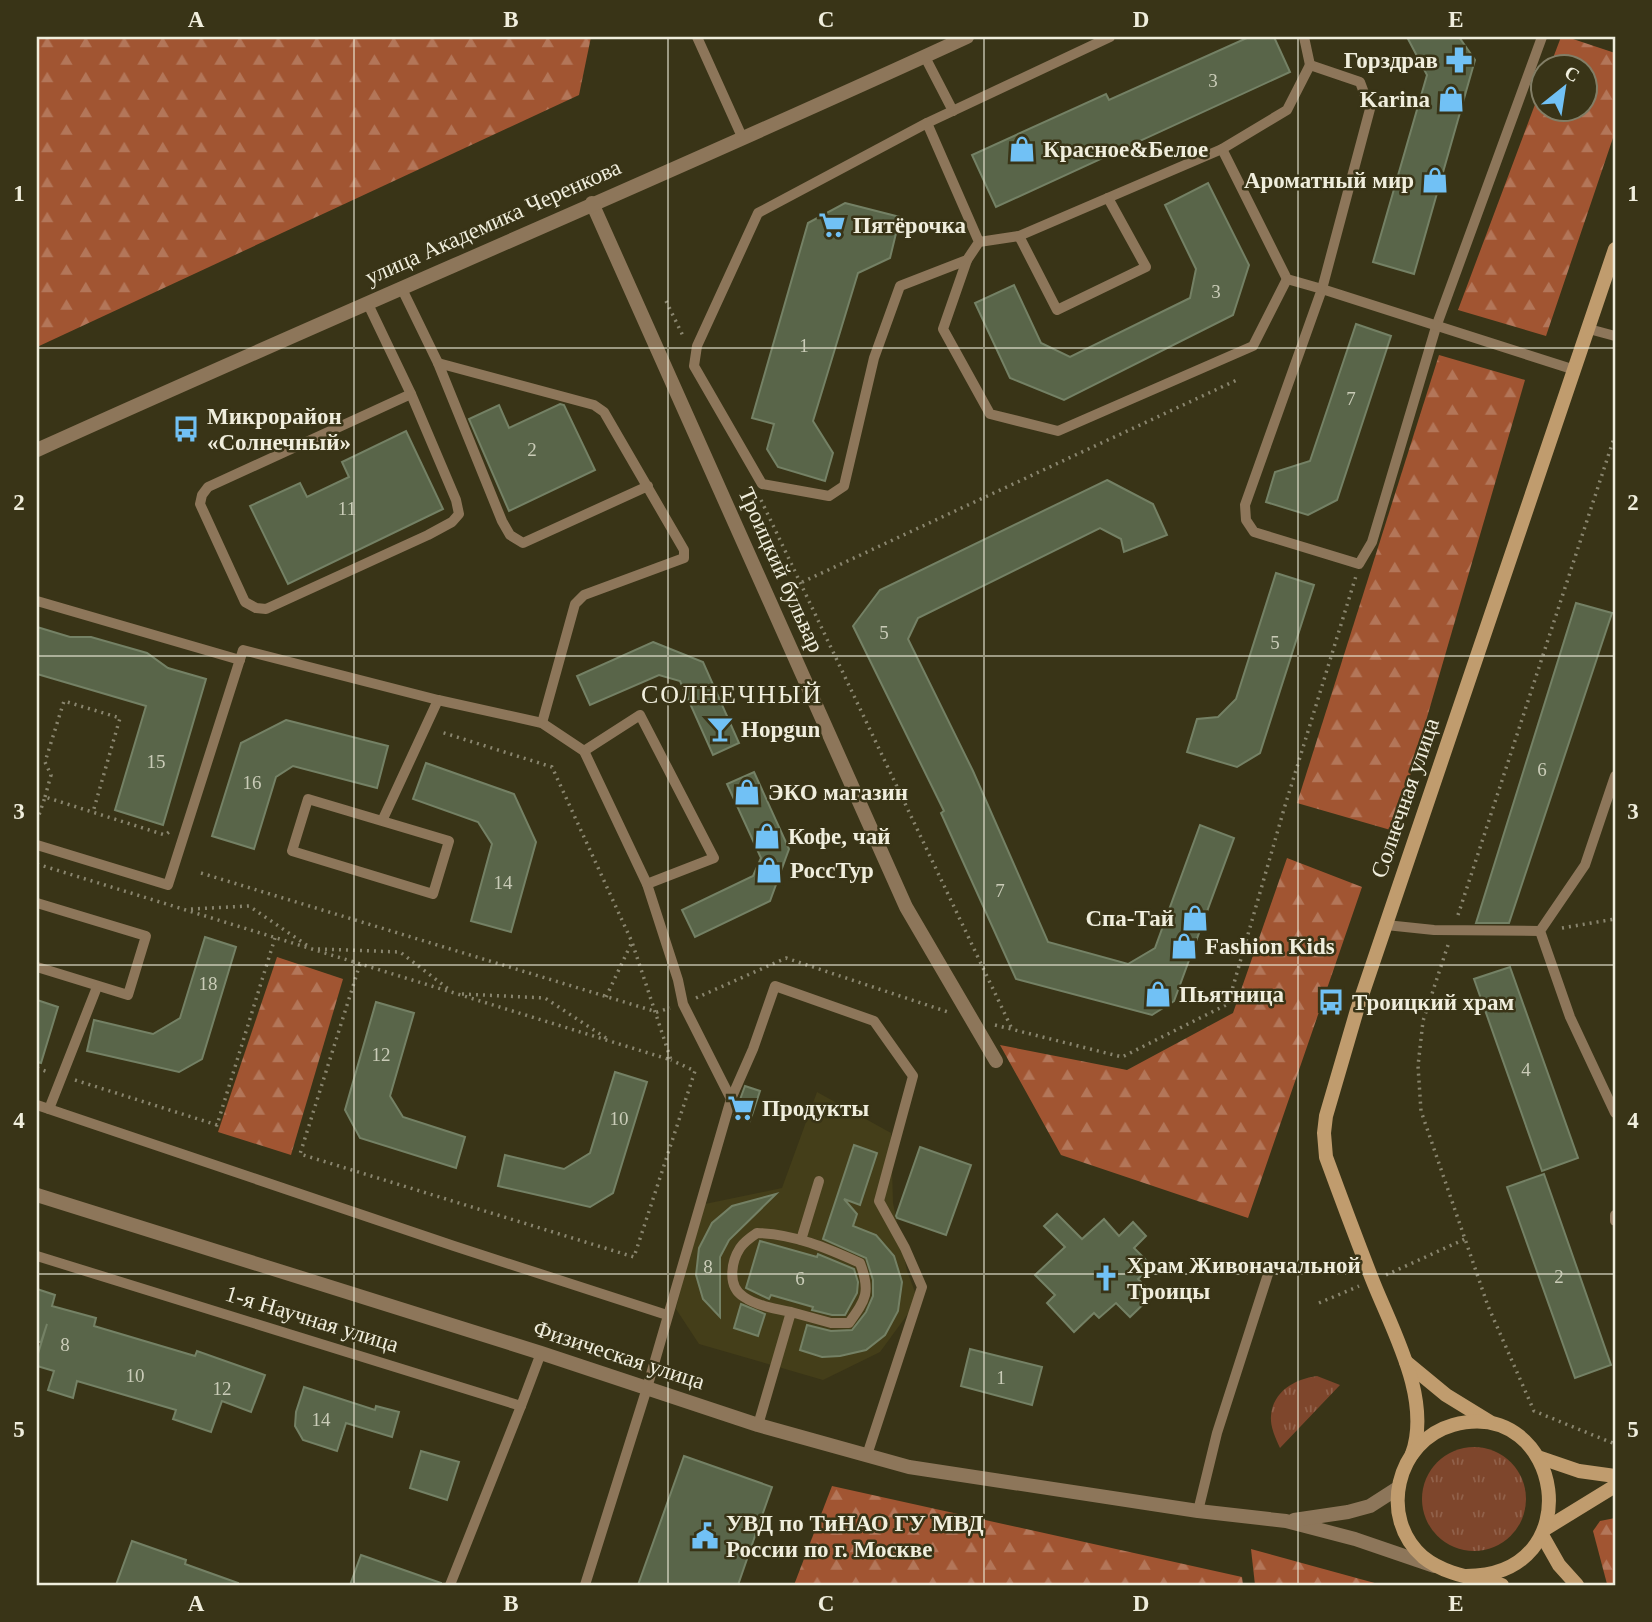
<svg xmlns="http://www.w3.org/2000/svg" width="1652" height="1622" viewBox="0 0 1652 1622" font-family="'Times New Roman',serif">
	<style>
		.built { fill: #443e19 }
		.grass { fill: url(#grass-tufts) }
		.forest { fill: url(#forest-firs) }
		.building { fill: #596549; stroke: #748165; stroke-width: 2 }
		.lines { fill: none; stroke-linecap: round; stroke-linejoin: round }
		.path { stroke: #89856e; stroke-width: 3.5; stroke-dasharray: 2 5; stroke-linecap: butt }
		.service { stroke: #8d765a; stroke-width: 10 }
		.pedestrian { stroke: #8d765a; stroke-width: 14 }
		.tertiary { stroke: #8d765a; stroke-width: 14 }
		.secondary { stroke: #c09c6e; stroke-width: 14 }
		.grid { fill: none; stroke: #f0eedd; stroke-width: 2; stroke-opacity: 0.55 }
		.labels { text-anchor: middle; dominant-baseline: central; stroke-width: 5; stroke-linejoin: round; paint-order: stroke }
		.number-label { font-size: 19px; fill: #caccb8 }
		.poi-label { font-size: 23px; font-weight: bold; fill: #f0eedd; stroke: #393417; text-anchor: start }
		.street-label { font-size: 23px; fill: #f0eedd; stroke: #393417 }
		.quarter-label { font-size: 26px; letter-spacing: 2px; fill: #f0eedd; stroke: #393417 }
		.neatline { fill: none; stroke: #f0eedd; stroke-width: 2.5 }
		.grid-label { font-size: 23px; text-anchor: middle; font-weight: bold; fill: #f0eedd }
	</style>
	<defs>
		<pattern id="grass-tufts" width="24" height="20" patternUnits="userSpaceOnUse" patternTransform="scale(1.75)"><rect width="24" height="20" fill="#7e462c"/><path d="M3 7l-1-3M5 7V3M7 7l1-3M15 17l-1-3M17 17v-4M19 17l1-3" fill="none" stroke="#91614a"/></pattern>
		<pattern id="forest-firs" width="22" height="20" patternUnits="userSpaceOnUse" patternTransform="scale(1.75)"><rect width="22" height="20" fill="#a15532"/><path d="M5 1l3.5 6h-7zM16 11l3.5 6h-7z" fill="#b37659"/></pattern>
	</defs>
	<rect width="100%" height="100%" fill="#393417"/>
	<path class="built" d="M817 1092 891 1133 893 1203 907 1271 918 1300 880 1352 823 1380 699 1344 676 1309 700 1205 782 1188Z"/>
	<g class="grass">
		<path d="M1317 1376 1340 1385 1280 1448C1276 1439 1270 1427 1271 1416 1273 1391 1295 1379 1317 1376Z"/>
		<circle cx="1474" cy="1499" r="52"/>
	</g>
	<g class="forest">
		<path d="M37 37H591L579 95 37 347Z"/>
		<path d="M1561 37H1567L1615 53V132L1546 336 1458 310 1543 83 1544 108H1586V66H1550Z"/>
		<path d="M1439 355 1525 380 1394 831 1297 803Z"/>
		<path d="M1287 858 1362 887 1248 1218 1061 1155 1000 1045 1127 1070 1233 1013Z"/>
		<path d="M277 957 343 979 291 1155 218 1132Z"/>
		<path d="M832 1486 1242 1577 1243 1585H794Z"/>
		<path d="M1615 1518V1585L1607 1584 1593 1531 1600 1521Z"/>
		<path d="M1251 1549 1382 1585H1255Z"/>
	</g>
	<g class="building">
		<path d="M1249 37H1274L1290 72 996 207 972 155 1106 94 1109 100Z"/>
		<path d="M1407 37H1459L1475 60 1414 274 1373 262 1427 75Z"/>
		<path d="M1208 183 1249 265 1233 315 1064 400 1010 378 975 303 1014 285 1041 343 1070 357 1190 298 1196 269 1165 205Z"/>
		<path d="M845 203 900 217 890 258 858 273 813 421 833 453 825 481 778 467 767 449 774 424 752 418 808 223Z"/>
		<path d="M1356 324 1391 336 1337 500 1308 515 1266 502 1275 472 1310 461Z"/>
		<path d="M560 404 564 405 595 470 509 511 469 419 499 405 509 428Z"/>
		<path d="M406 431 443 509 288 584 250 506 300 483 307 497 349 477 342 462Z"/>
		<path d="M1107 480 1153 504 1167 535 1124 552 1121 539 1100 528 918 618 908 639 973 771 1048 942 1128 964 1155 948 1200 825 1234 838 1174 1001 1152 1015 1016 979 941 813 944 811 853 626 880 590Z"/>
		<path d="M1276 573 1314 585 1260 753 1237 767 1187 752 1197 719 1218 717 1236 699Z"/>
		<path d="M1576 603 1612 613 1509 923H1476Z"/>
		<path d="M37 627 70 637H91L147 653 168 668 206 679 163 825 115 810 146 706 37 674Z"/>
		<path d="M653 642 703 662 739 743 713 755 680 681 659 675 590 705 577 676Z"/>
		<path d="M286 720 388 746 377 788 293 766 276 777 254 849 212 836 241 743Z"/>
		<path d="M426 763 514 794 536 842 511 932 471 921 492 844 478 822 413 799Z"/>
		<path d="M754 772 789 849 770 901 695 937 682 910 753 876 761 858 727 784Z"/>
		<path d="M205 937 236 947 202 1059 179 1072 87 1051 94 1020 153 1034 180 1018Z"/>
		<path d="M1510 967 1578 1158 1542 1171 1474 979Z"/>
		<path d="M37 1000 58 1007 41 1063 37 1062Z"/>
		<path d="M376 1002 414 1013 390 1096 403 1117 465 1137 456 1168 360 1138 345 1110Z"/>
		<path d="M615 1072 647 1082 613 1193 590 1207 498 1186 505 1155 564 1169 590 1153Z"/>
		<path d="M745 1086 760 1091 750 1121 734 1116Z"/>
		<path d="M854 1145 877 1153 860 1205 844 1199 857 1214 853 1226 876 1235 894 1256 902 1282 898 1311 885 1335 866 1350 840 1356 822 1357 800 1350 807 1325 831 1331 852 1330 866 1312 873 1296V1280L866 1258 823 1239Z"/>
		<path d="M920 1147 971 1165 946 1235 897 1218 896 1216Z"/>
		<path d="M1544 1174 1611 1365 1575 1378 1507 1187Z"/>
		<path d="M776 1194 729 1240 720 1257V1317L703 1299 696 1275 699 1248 712 1223 732 1206Z"/>
		<path d="M1057 1214 1082 1239 1104 1219 1119 1236 1133 1222 1146 1236 1134 1248 1152 1266 1138 1279 1153 1295 1130 1317 1116 1303 1099 1318 1094 1313 1074 1332 1047 1303 1055 1295 1035 1275 1065 1247 1044 1226Z"/>
		<path d="M760 1241 817 1257 818 1254 854 1269 858 1282 857 1293 845 1315H832L812 1310 813 1307 771 1295 769 1299 746 1288Z"/>
		<path d="M37 1289 55 1295 52 1306 96 1318 94 1326 195 1356 197 1351 265 1375 251 1412 222 1401 211 1432 173 1419 176 1410 77 1381 73 1398 48 1390 54 1371 37 1366V1357L47 1324 41 1342H37Z"/>
		<path d="M741 1304 765 1314 758 1336 734 1328Z"/>
		<path d="M970 1349 1042 1367 1032 1405 961 1386Z"/>
		<path d="M304 1387 375 1410 376 1406 399 1412 392 1437 346 1423 337 1451 303 1440 295 1426 296 1412Z"/>
		<path d="M421 1451 459 1462 447 1500 410 1488Z"/>
		<path d="M684 1456 772 1487 738 1585H638Z"/>
		<path d="M132 1541 186 1560 185 1564 238 1583V1585H116Z"/>
		<path d="M361 1555 441 1583V1585H350Z"/>
	</g>
	<g class="lines">
		<g class="path">
			<path d="M666 301 684 338"/>
			<path d="M761 500 1012 1029"/>
			<path d="M783 591 1239 379"/>
			<path d="M45 797 51 775 45 762 64 701 120 718 93 812"/>
			<path d="M37 821 45 797 165 835 169 832"/>
			<path d="M37 864 671 1060 632 942 552 767 441 732"/>
			<path d="M201 873 657 1012 670 1008"/>
			<path d="M191 909 249 906 308 946"/>
			<path d="M1458 915 1615 435"/>
			<path d="M1562 928 1615 919"/>
			<path d="M1448 945 1423 1021 1418 1066 1421 1111 1488 1306 1534 1411 1615 1444"/>
			<path d="M318 949 400 952 451 991"/>
			<path d="M360 964 300 1154 634 1257 695 1071 671 1060"/>
			<path d="M462 994 545 998 606 1038"/>
			<path d="M606 997 631 944"/>
			<path d="M696 998 786 958 948 1012"/>
			<path d="M995 1025 1122 1057 1228 1004 1284 809 1356 576"/>
			<path d="M37 1068 48 1072"/>
			<path d="M75 1080 217 1125 275 938"/>
			<path d="M1386 1275 1465 1239"/>
			<path d="M1319 1303 1359 1286"/>
		</g>
		<g class="service">
			<path d="M697 37 743 139"/>
			<path d="M1304 37 1310 65"/>
			<path d="M925 57 953 111"/>
			<path d="M927 123 1110 37"/>
			<path d="M1222 149 1287 279 1322 289 1245 505 1246 520 1254 532 1359 564 1372 542 1436 327 1542 37"/>
			<path d="M1019 236 1057 310 1146 267 1108 198"/>
			<path d="M979 242 927 123 758 213 697 346 694 366 762 484 829 496 844 486 874 358 900 286 967 260 979 242 1019 236 1222 149 1287 110 1310 65 1360 82 1370 109 1322 289 1575 370"/>
			<path d="M967 260 943 329 990 414 1058 431 1253 346 1287 279"/>
			<path d="M401 287 438 363"/>
			<path d="M367 302 411 394"/>
			<path d="M1589 329 1615 336"/>
			<path d="M411 394 456 500 459 514 452 522 428 535 266 609 256 608 245 602 200 504 202 495 208 487Z"/>
			<path d="M37 601 240 660"/>
			<path d="M542 723 575 604 584 595 684 558V550L604 412 594 405 438 363 502 521 510 535 523 543 648 486"/>
			<path d="M584 751 640 715 714 858 647 884"/>
			<path d="M1615 776 1585 865 1540 931 1570 1017 1615 1113"/>
			<path d="M382 821 308 799 292 851 433 894 449 841 382 821 438 700"/>
			<path d="M37 845 168 885 243 650 438 700 542 723 584 751 647 884 678 980 683 1004 731 1099 647 1388 585 1585"/>
			<path d="M37 903 146 936 128 995 37 967"/>
			<path d="M1386 925 1434 930 1540 931"/>
			<path d="M731 1099 753 1049 775 986 874 1021 913 1076 879 1201 905 1248 922 1287 867 1455"/>
			<path d="M37 1105 454 1246 667 1315"/>
			<path d="M49 1109 97 987"/>
			<path d="M1615 1215V1221"/>
			<path d="M801 1240 819 1181"/>
			<path d="M37 1256 521 1406 541 1353"/>
			<path d="M758 1425 791 1312 831 1323H849C866 1299 871 1292 860 1263 827 1248 794 1234 757 1233 751 1237 744 1242 740 1248 731 1262 727 1287 744 1297 757 1306 776 1309 791 1312"/>
			<path d="M1198 1511 1217 1433 1269 1271"/>
			<path d="M450 1585 521 1406"/>
		</g>
		<path class="pedestrian" d="M592 203 906 907 996 1061"/>
		<g class="tertiary">
			<path d="M37 450C346 310 659 179 967 37"/>
			<path d="M37 1195 541 1353 758 1425 909 1467 1198 1511 1286 1521 1355 1539 1434 1566"/>
			<path d="M1294 1520 1348 1512 1370 1506 1398 1488"/>
		</g>
		<g class="secondary">
			<path d="M1406 1362 1446 1395 1490 1422"/>
			<path d="M1412 1454C1432 1399 1392 1330 1372 1279 1356 1238 1341 1198 1326 1157L1324 1133 1326 1116 1357 1010 1615 249"/>
			<path d="M1538 1457 1579 1471 1615 1476"/>
			<path d="M1545 1529 1615 1486"/>
			<path d="M1542 1535 1559 1565 1577 1585"/>
			<path d="M1465 1576C1593 1577 1563 1395 1453 1425 1396 1441 1378 1518 1423 1557 1445 1575 1475 1578 1502 1585"/>
		</g>
	</g>
	<path class="grid" d="M354 37V1585M668 37V1585M984 37V1585M1298 37V1585M37 348H1615M37 656H1615M37 965H1615M37 1274H1615"/>
	<defs>
		<g id="pharmacy-bare" transform="scale(2.1)"><path d="M-2-6h4v4h4v4h-4v4h-4v-4h-4v-4h4Z" fill="#71c1f5" stroke="#393417" stroke-width="2.5" paint-order="stroke"/></g>
		<g id="shop-bare" transform="scale(2.1)"><path d="M-5-2.5h2.3a2.7 3.5 0 0 1 5.4 0H5L5.5 6h-11ZM-1.5-2.5h3a1.5 2.3 0 0 0-3 0Z" fill="#71c1f5" stroke="#393417" stroke-width="2.5" paint-order="stroke"/></g>
		<g id="supermarket-bare" transform="scale(2.1)"><path d="M-6-5.5h2.5l.6 2H6L4.5 2H-2.5L-4.4-4H-6ZM-1.5 3.2a1.3 1.3 0 1 0 .1 0ZM3 3.2a1.3 1.3 0 1 0 .1 0Z" fill="#71c1f5" stroke="#393417" stroke-width="2.5" paint-order="stroke"/></g>
		<g id="bus-bare" transform="scale(2.1)"><path d="M-5-6H5V4H4V6H2V4H-2V6H-4V4H-5ZM-3.5-4V0h7V-4ZM-3.5 1.2v1.5H-2V1.2ZM2 1.2v1.5H3.5V1.2Z" fill="#71c1f5" stroke="#393417" stroke-width="2.5" paint-order="stroke"/></g>
		<g id="bar-bare" transform="scale(2.1)"><path d="M-6-5H6L.8 .8V4.5H3.5V6h-7V4.5H-.8V.8Z" fill="#71c1f5" stroke="#393417" stroke-width="2.5" paint-order="stroke"/></g>
		<g id="church-bare" transform="scale(2.1)"><path d="M-1.2-6h2.4v3.5h3.3v2.4h-3.3V6h-2.4V-.1h-3.3v-2.4h3.3Z" fill="#71c1f5" stroke="#393417" stroke-width="2.5" paint-order="stroke"/></g>
		<g id="civic-bare" transform="scale(2.1)"><path d="M-.6-6.5H3V-4.5H.6V-3L4-1V1h2V6H-6V1h2V-1L-.6-3ZM-1.2 2.5V6h2.4V2.5Z" fill="#71c1f5" stroke="#393417" stroke-width="2.5" paint-order="stroke"/></g>
	</defs>
	<g fill-rule="evenodd">
		<use href="#pharmacy-bare" x="1459" y="60"/>
		<use href="#shop-bare" x="1451" y="99"/>
		<use href="#shop-bare" x="1022" y="149"/>
		<use href="#shop-bare" x="1435" y="180"/>
		<use href="#supermarket-bare" x="832" y="225"/>
		<use href="#bus-bare" x="186" y="429"/>
		<use href="#bar-bare" x="720" y="729"/>
		<use href="#shop-bare" x="747" y="792"/>
		<use href="#shop-bare" x="767" y="836"/>
		<use href="#shop-bare" x="769" y="870"/>
		<use href="#shop-bare" x="1195" y="918"/>
		<use href="#shop-bare" x="1184" y="946"/>
		<use href="#shop-bare" x="1158" y="994"/>
		<use href="#bus-bare" x="1331" y="1002"/>
		<use href="#supermarket-bare" x="741" y="1108"/>
		<use href="#church-bare" x="1106" y="1278"/>
		<use href="#civic-bare" x="705" y="1536"/>
	</g>
	<g class="labels">
		<g class="number-label">
			<text x="1213" y="80">3</text>
			<text x="1216" y="291">3</text>
			<text x="804" y="345">1</text>
			<text x="1351" y="398">7</text>
			<text x="532" y="449">2</text>
			<text x="347" y="508">11</text>
			<text x="884" y="632">5</text>
			<text x="1275" y="642">5</text>
			<text x="156" y="761">15</text>
			<text x="1542" y="769">6</text>
			<text x="252" y="782">16</text>
			<text x="503" y="882">14</text>
			<text x="1000" y="890">7</text>
			<text x="208" y="983">18</text>
			<text x="381" y="1054">12</text>
			<text x="1526" y="1069">4</text>
			<text x="619" y="1118">10</text>
			<text x="708" y="1266">8</text>
			<text x="1559" y="1276">2</text>
			<text x="800" y="1278">6</text>
			<text x="65" y="1344">8</text>
			<text x="135" y="1375">10</text>
			<text x="1001" y="1377">1</text>
			<text x="222" y="1388">12</text>
			<text x="321" y="1419">14</text>
		</g>
		<g class="poi-label">
			<text x="1438" y="60" text-anchor="end">Горздрав</text>
			<text x="1430" y="99" text-anchor="end">Karina</text>
			<text x="1043" y="149">Красное&amp;Белое</text>
			<text x="1414" y="180" text-anchor="end">Ароматный мир</text>
			<text x="853" y="225">Пятёрочка</text>
			<text x="207" y="416">Микрорайон<tspan x="207" dy="26">«Солнечный»</tspan></text>
			<text x="741" y="729">Hopgun</text>
			<text x="768" y="792">ЭКО магазин</text>
			<text x="788" y="836">Кофе, чай</text>
			<text x="790" y="870">РоссТур</text>
			<text x="1174" y="918" text-anchor="end">Спа-Тай</text>
			<text x="1205" y="946">Fashion Kids</text>
			<text x="1179" y="994">Пьятница</text>
			<text x="1352" y="1002">Троицкий храм</text>
			<text x="762" y="1108">Продукты</text>
			<text x="1127" y="1265">Храм Живоначальной<tspan x="1127" dy="26">Троицы</tspan></text>
			<text x="726" y="1523">УВД по ТиНАО ГУ МВД<tspan x="726" dy="26">России по г. Москве</tspan></text>
		</g>
		<g class="street-label">
			<text transform="translate(493 222) rotate(-24)">улица Академика Черенкова</text>
			<text transform="translate(781 570) rotate(66)">Троицкий бульвар</text>
			<text transform="translate(1405 798) rotate(-71)">Солнечная улица</text>
			<text transform="translate(312 1319) rotate(17)">1-я Научная улица</text>
			<text transform="translate(619 1355) rotate(18)">Физическая улица</text>
		</g>
		<g class="quarter-label">
			<text x="732" y="694">СОЛНЕЧНЫЙ</text>
		</g>
	</g>
	<rect width="1652" height="1622" fill="none" stroke="#393417" stroke-width="77"/>
	<g transform="translate(1564 88) rotate(30)"><circle r="33" fill="#393417" stroke="#827e66" stroke-width="2"/>
	<path d="M0-5L12 26L0 18L-12 26Z" fill="#71c1f5"/>
	<text y="-10" font-size="19" font-weight="bold" text-anchor="middle" fill="#f0eedd">С</text>
	</g>
	<rect x="38" y="38" width="1576" height="1546" class="neatline"/>
	<g class="grid-label">
		<text x="196" y="27">A</text>
		<text x="511" y="27">B</text>
		<text x="826" y="27">C</text>
		<text x="1141" y="27">D</text>
		<text x="1456" y="27">E</text>
		<text x="19" y="201">1</text>
		<text x="1633" y="201">1</text>
		<text x="19" y="510">2</text>
		<text x="1633" y="510">2</text>
		<text x="19" y="819">3</text>
		<text x="1633" y="819">3</text>
		<text x="19" y="1128">4</text>
		<text x="1633" y="1128">4</text>
		<text x="19" y="1437">5</text>
		<text x="1633" y="1437">5</text>
		<text x="196" y="1611">A</text>
		<text x="511" y="1611">B</text>
		<text x="826" y="1611">C</text>
		<text x="1141" y="1611">D</text>
		<text x="1456" y="1611">E</text>
	</g>
</svg>
